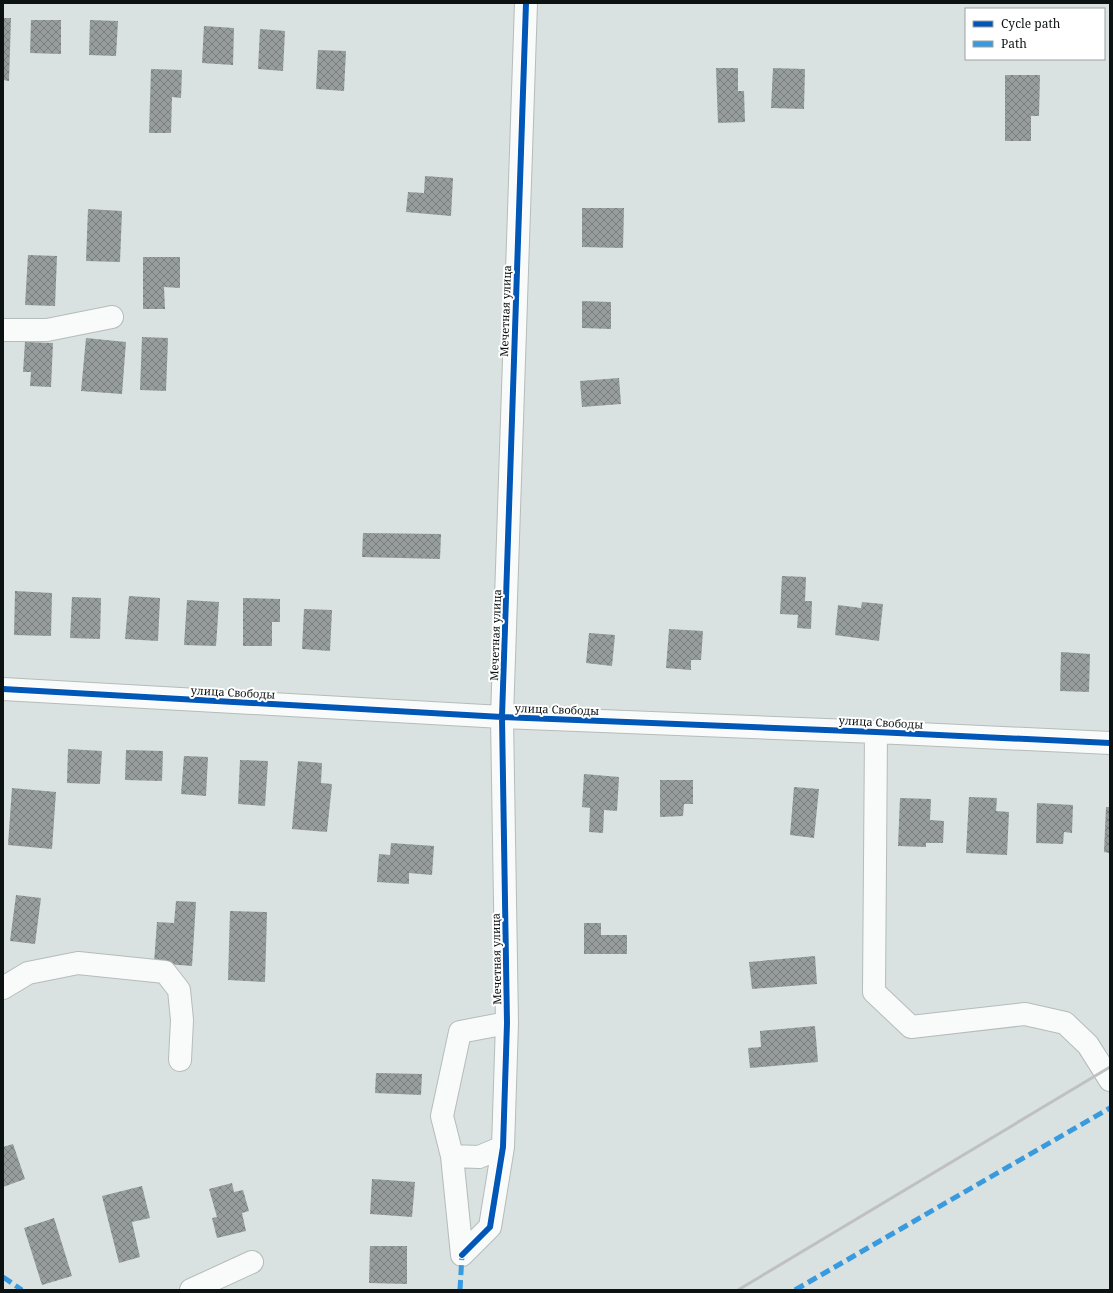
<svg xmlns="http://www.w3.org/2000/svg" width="1113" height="1293" font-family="'Noto Serif',serif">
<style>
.building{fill:url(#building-cross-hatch)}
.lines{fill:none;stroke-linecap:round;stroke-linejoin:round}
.minor-casing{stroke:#b5bcba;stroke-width:24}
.minor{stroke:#f9fbfa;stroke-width:22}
.rail{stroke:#bfc1c1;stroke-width:3}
.quiet{stroke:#3a9ade;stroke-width:5;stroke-dasharray:10 5;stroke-linecap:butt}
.cycleway-casing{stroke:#fff;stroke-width:8}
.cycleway{stroke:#0057b8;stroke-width:6}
.labels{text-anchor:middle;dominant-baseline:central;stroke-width:4;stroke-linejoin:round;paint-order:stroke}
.street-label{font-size:11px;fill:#0c1211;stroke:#fff}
</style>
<defs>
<pattern id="building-cross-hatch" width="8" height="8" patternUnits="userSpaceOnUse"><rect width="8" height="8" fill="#969d9c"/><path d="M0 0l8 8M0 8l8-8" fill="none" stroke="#797f7e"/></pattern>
</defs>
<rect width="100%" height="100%" fill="#d9e2e0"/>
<path class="building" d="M3 18H11L9 81 3 80Z
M31 20H61V54L30 53Z
M90 20 118 21 116 56 89 55Z
M204 26 234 28 233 65 202 63Z
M260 29 285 31 283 71 258 69Z
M318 50 346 51 344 91 316 89Z
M716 68H738V91H744L745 122 718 123Z
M773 68 805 69 804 109 771 108Z
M151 69 182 70 181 98 172 97 171 133H149Z
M1005 75H1040L1039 116H1031V141H1005Z
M425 176 453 178 451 216 406 212 408 192 424 193Z
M582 208H624L623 248 582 247Z
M88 209 122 211 120 262 86 261Z
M28 255 57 256 55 306 25 305Z
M143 257H180V288L164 287 165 309H143Z
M582 301 611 302V329L582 328Z
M142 337 168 338 166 391 140 390Z
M86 338 126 342 122 394 81 391Z
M25 342 53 343 51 387 30 386 31 372H23Z
M619 378 621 404 582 407 580 381Z
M363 533 441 534 440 559 362 557Z
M782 576 806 577 805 601H812L811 629 797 628 798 615 780 614Z
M15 591 52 593 51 636 14 635Z
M129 596 160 598 158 641 125 639Z
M72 597 101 598 100 639 70 638Z
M243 598 280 599V622H272V646H243Z
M187 600 219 602 216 646 184 645Z
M862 602 883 604 879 641 835 635 838 605 861 608Z
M304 609 332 610 330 651 302 649Z
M669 629 703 631 701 660H691V670L666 668Z
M589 633 615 635 612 666 586 663Z
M1061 652 1090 654 1089 692 1060 691Z
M68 749 102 751 100 784 67 783Z
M126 750 163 751 162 781 125 780Z
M184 756 208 757 206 796 181 794Z
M240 760 268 761 265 806 238 804Z
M298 761 322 763 321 783 332 784 327 832 292 829Z
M584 774 619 777 617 811 604 810 603 833 589 832 590 808 582 807Z
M660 780H693V804H684L683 816 660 817Z
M794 787 819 789 814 838 790 835Z
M12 788 56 792 52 849 8 845Z
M969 797 997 798 996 811 1009 812 1007 855 966 853Z
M900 798 931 799 930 820 944 821 943 843H926V847L898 846Z
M1037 803 1073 805 1072 833 1064 832 1063 844 1036 843Z
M1106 807H1110V853L1104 852Z
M391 843 434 846 432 875 409 873V884L377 882 379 854 390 855Z
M16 895 41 898 35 944 10 941Z
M176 901 196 902 192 966 154 963 157 922 174 923Z
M230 911 267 912 265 982 228 980Z
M584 923H601V935H627V954H584Z
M815 956 817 984 752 989 749 962Z
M815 1026 818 1062 750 1068 748 1048 761 1047 760 1031Z
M376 1073 422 1074 421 1095 375 1093Z
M13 1144 25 1179 3 1187V1147Z
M372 1179 415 1182 412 1217 370 1214Z
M232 1183 234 1192 243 1190 249 1211 242 1213 246 1231 217 1238 212 1218 217 1217 209 1189Z
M142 1186 150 1218 132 1222 140 1257 119 1263 102 1196Z
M54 1218 72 1276 42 1285 24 1228Z
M370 1246H407V1284L369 1283Z"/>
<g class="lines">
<defs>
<path id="minor" d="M3 330H47L112 317
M3 689 502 717 876 732 1110 743
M876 732 874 992 911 1027 1025 1014 1065 1023 1088 1045 1110 1080
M3 988 28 973 78 963 165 972 179 990 182 1020 180 1060
M452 1156 479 1157 503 1147
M462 1255 490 1227 503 1147 507 1023 502 717 526 3
M462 1255 452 1156 442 1116 460 1032 507 1023
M191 1290 252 1262"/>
</defs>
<use href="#minor" class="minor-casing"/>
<use href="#minor" class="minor"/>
<path class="rail" d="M738 1290 1110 1067"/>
<path class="quiet" d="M3 1277 22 1290
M460 1290 462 1255
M795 1290 1110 1108"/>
<defs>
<path id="cycleway" d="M3 689 502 717 876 732 1110 743
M462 1255 490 1227 503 1147 507 1023 502 717 526 3"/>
</defs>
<use href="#cycleway" class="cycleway-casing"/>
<use href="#cycleway" class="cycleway"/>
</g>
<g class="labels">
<g class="street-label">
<text transform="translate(505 311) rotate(-88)">Мечетная улица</text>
<text transform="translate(495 635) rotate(-88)">Мечетная улица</text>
<text transform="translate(233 692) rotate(3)">улица Свободы</text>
<text transform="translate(557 709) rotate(2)">улица Свободы</text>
<text transform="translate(881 722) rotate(3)">улица Свободы</text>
<text transform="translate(496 959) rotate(-91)">Мечетная улица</text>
</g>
</g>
<rect width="1113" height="1293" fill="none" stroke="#0c1211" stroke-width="8"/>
<rect x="965" y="8" width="140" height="52" fill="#ffffff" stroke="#9ea0a0"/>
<rect x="973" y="21" width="20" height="6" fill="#0057b8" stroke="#9ea0a0"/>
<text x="1001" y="28" font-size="12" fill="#0c1211">Cycle path</text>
<rect x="973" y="41" width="20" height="6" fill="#3a9ade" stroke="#9ea0a0"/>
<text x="1001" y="48" font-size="12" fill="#0c1211">Path</text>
</svg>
